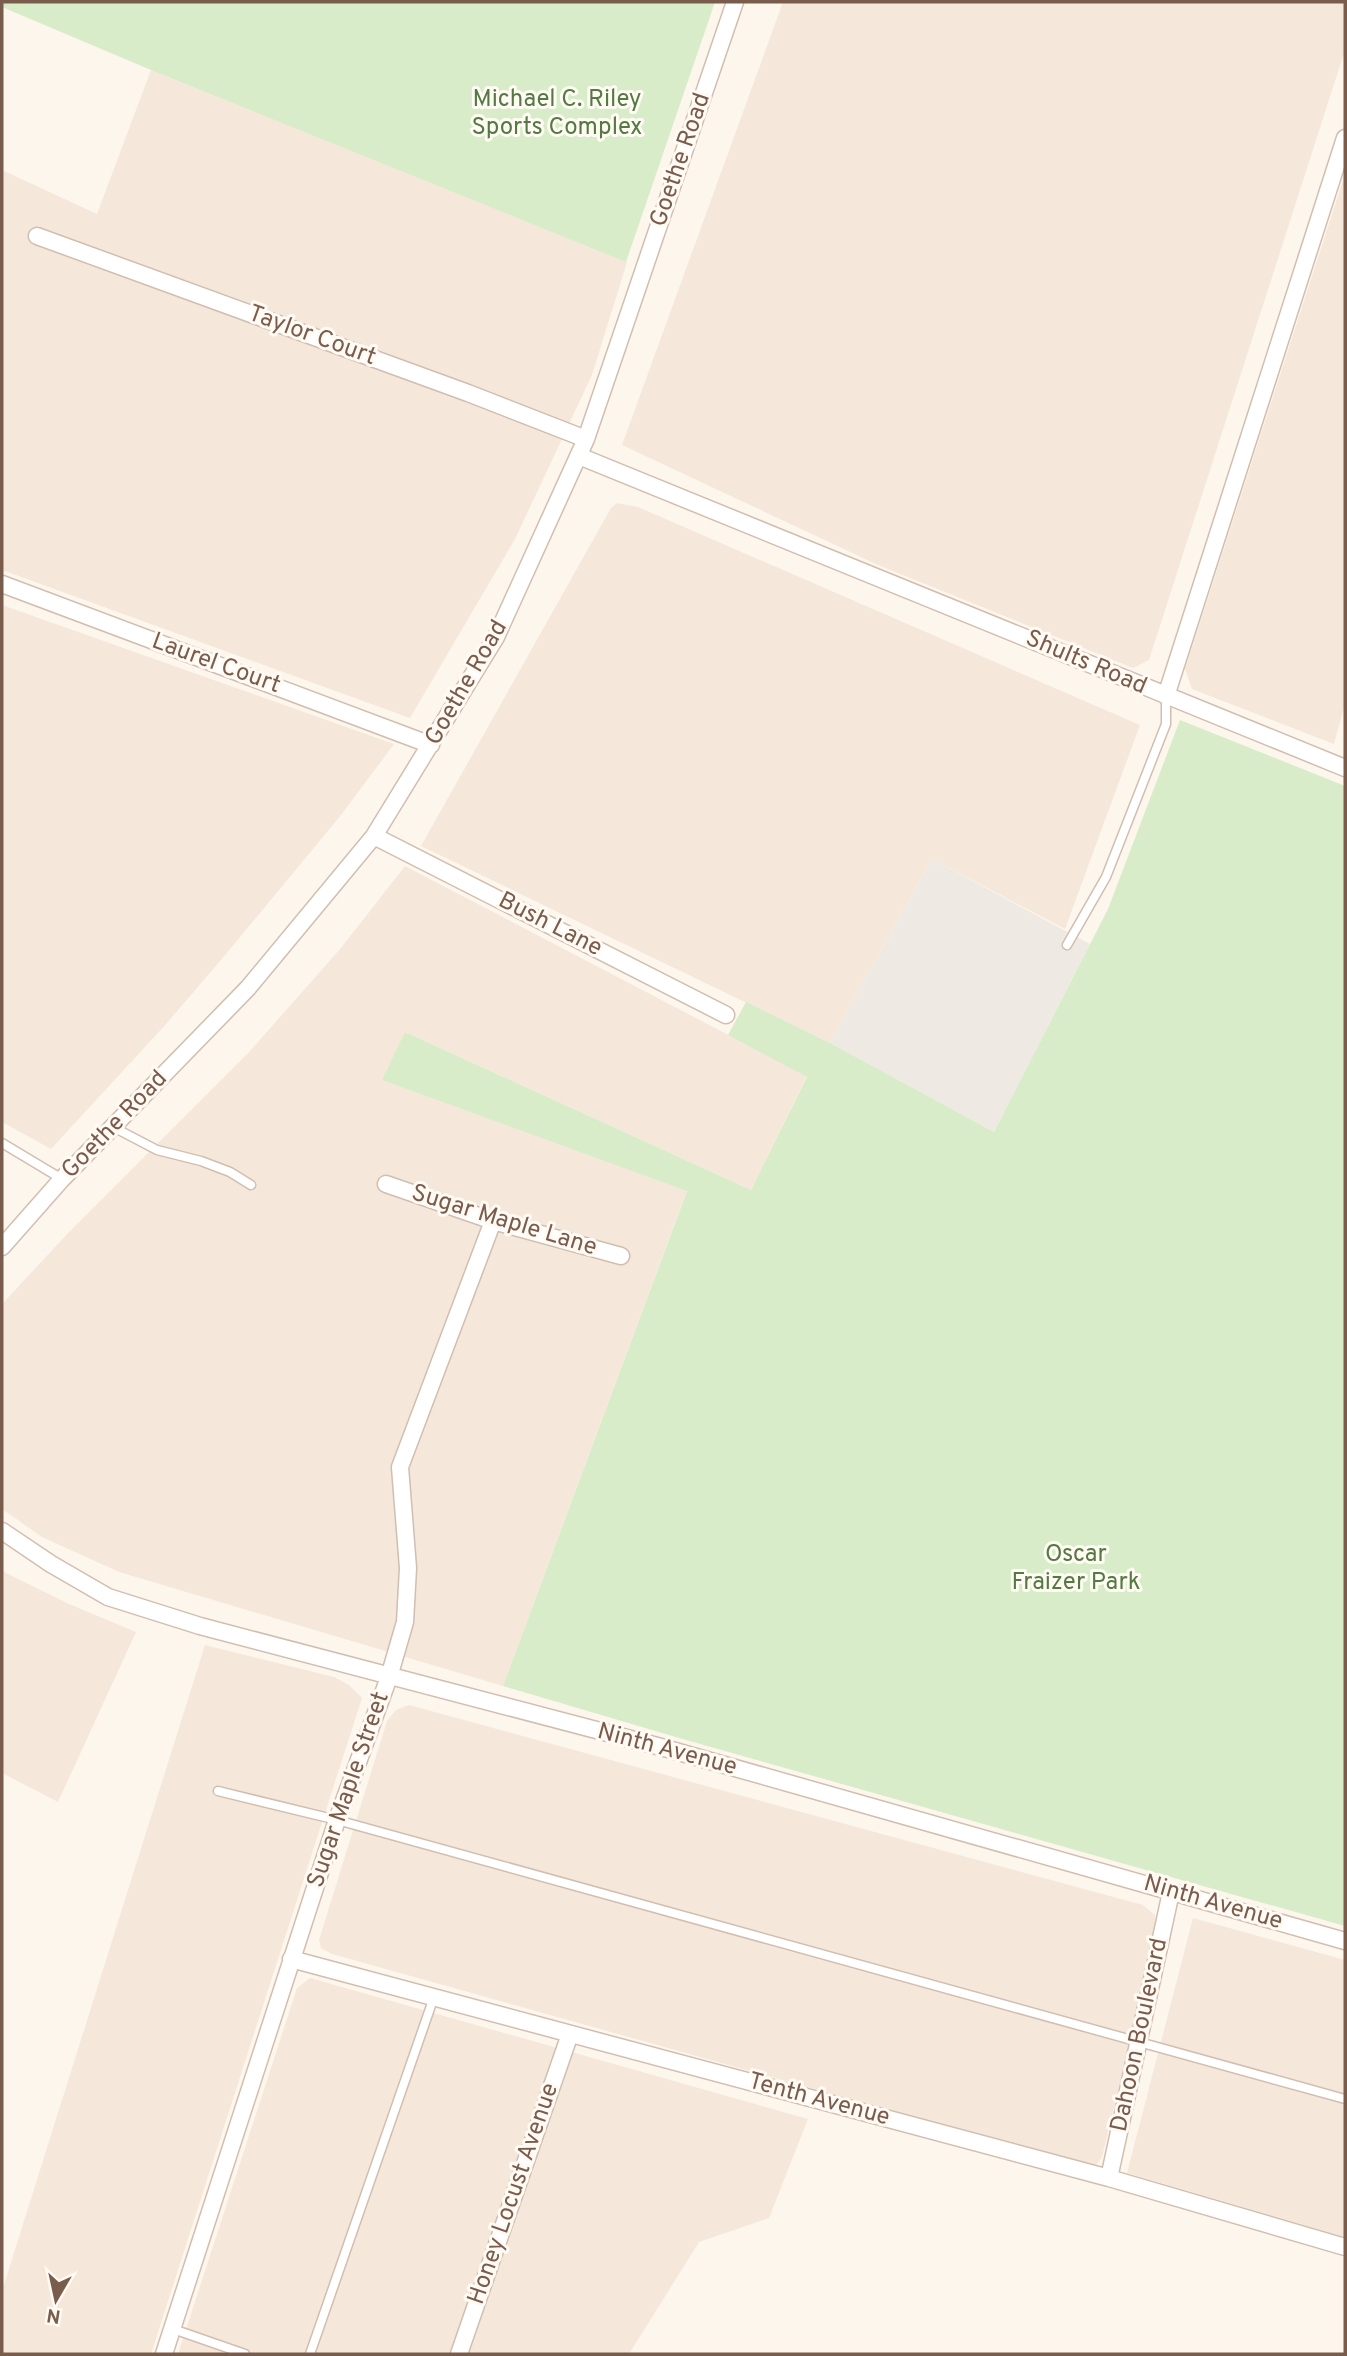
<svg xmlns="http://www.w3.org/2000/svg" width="1347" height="2356" font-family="Overpass,sans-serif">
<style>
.residential{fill:#f5e8da}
.industrial{fill:#efe9e4}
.green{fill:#d8ecc9}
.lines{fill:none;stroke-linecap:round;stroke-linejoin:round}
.service-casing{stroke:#d1beb0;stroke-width:11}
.minor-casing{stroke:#d1beb0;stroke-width:19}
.service{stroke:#fff;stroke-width:8}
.minor{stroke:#fff;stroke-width:16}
.labels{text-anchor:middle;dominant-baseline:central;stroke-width:6;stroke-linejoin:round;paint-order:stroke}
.park-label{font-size:24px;fill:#537a41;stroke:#fffaf3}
.street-label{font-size:24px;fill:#7a5c4d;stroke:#fffaf3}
</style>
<rect width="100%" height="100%" fill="#fdf6ec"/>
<path class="residential" d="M783 2H1345V50L1149 660 1133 668 878 565 622 445Z
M151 70 627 262 592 375 515 539 410 718 2 570V170L97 214Z
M1345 174V704L1334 744 1192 689 1185 669Z
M617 503 638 507 1140 725 1065 929 932 859 830 1043 421 846 611 508Z
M2 605 394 744 341 815 226 954 167 1023 51 1149 2 1122Z
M405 866 807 1076 751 1190 405 1032 383 1080 687 1190 503 1686 119 1572 42 1537 2 1509V1304L70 1231 250 1051 341 948Z
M2 1571 69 1604 136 1632 58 1802 2 1773Z
M205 1645 334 1677 349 1685 362 1698 151 2354H2V2291Z
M409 1705 1143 1905 1155 1915 1156 1933 1102 2157 1097 2164 1086 2165 332 1954 321 1948 319 1940 387 1721 396 1710Z
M1193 1918 1345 1960V2237L1127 2173Z
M310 1978 808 2119 769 2218 699 2242 629 2354H178L297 1988Z"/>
<path class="industrial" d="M932 859 1090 944 994 1132 830 1043Z"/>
<path class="green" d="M2 2H715L626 262 151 70 2 7Z
M1180 720 1345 786V1926L686 1740 503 1686 687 1191 382 1080 405 1032 751 1190 807 1077 728 1035 746 1002 830 1043 994 1132 1108 909Z"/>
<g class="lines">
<defs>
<path id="service" d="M1067 945 1106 877 1166 724V696
M113 1127 157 1150 201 1161 230 1172 251 1185
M2 1143 62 1179
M218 1791 337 1820 1345 2099
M173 2329 245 2354
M310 2354 434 1997"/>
<path id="minor" d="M37 236 468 393 586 439
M579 456 1345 768
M2 584 431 745
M1166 696 1345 138
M374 836 726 1015
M386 1184 493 1221 621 1256
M2 1247 62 1179 248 988 374 836 496 637 586 439 735 2
M2 1531 51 1564 108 1597 200 1626 661 1747 1345 1941
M291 1959 1109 2178 1345 2247
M1109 2178 1171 1892
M164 2354 337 1820 389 1677 405 1622 408 1568 400 1467 493 1221
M459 2354 570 2034"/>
</defs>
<use href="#service" class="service-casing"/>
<use href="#minor" class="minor-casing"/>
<use href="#service" class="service"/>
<use href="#minor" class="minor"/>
</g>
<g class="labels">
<g class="park-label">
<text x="557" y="100">Michael C. Riley<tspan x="557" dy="28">Sports Complex</tspan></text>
<text x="1076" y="1555">Oscar<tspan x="1076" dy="28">Fraizer Park</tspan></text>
</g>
<g class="street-label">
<text transform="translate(681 160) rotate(-71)">Goethe Road</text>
<text transform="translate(312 336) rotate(20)">Taylor Court</text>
<text transform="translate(1086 663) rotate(23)">Shults Road</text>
<text transform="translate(216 664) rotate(20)">Laurel Court</text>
<text transform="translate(467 683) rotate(-60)">Goethe Road</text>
<text transform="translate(550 925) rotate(27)">Bush Lane</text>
<text transform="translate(115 1125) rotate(-46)">Goethe Road</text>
<text transform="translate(504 1221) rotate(17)">Sugar Maple Lane</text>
<text transform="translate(667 1750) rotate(15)">Ninth Avenue</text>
<text transform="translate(349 1790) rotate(-71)">Sugar Maple Street</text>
<text transform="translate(1213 1903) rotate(16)">Ninth Avenue</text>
<text transform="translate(1140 2035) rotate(-78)">Dahoon Boulevard</text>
<text transform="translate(819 2100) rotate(15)">Tenth Avenue</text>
<text transform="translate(514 2194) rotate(-71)">Honey Locust Avenue</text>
</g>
</g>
<rect width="1347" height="2356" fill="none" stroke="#7a5c4d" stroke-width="7"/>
<g transform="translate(56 2300) rotate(189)" stroke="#fffaf3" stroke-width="5" paint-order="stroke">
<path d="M0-5L12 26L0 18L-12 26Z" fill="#7a5c4d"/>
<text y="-10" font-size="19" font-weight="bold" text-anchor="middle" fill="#7a5c4d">N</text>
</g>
</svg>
